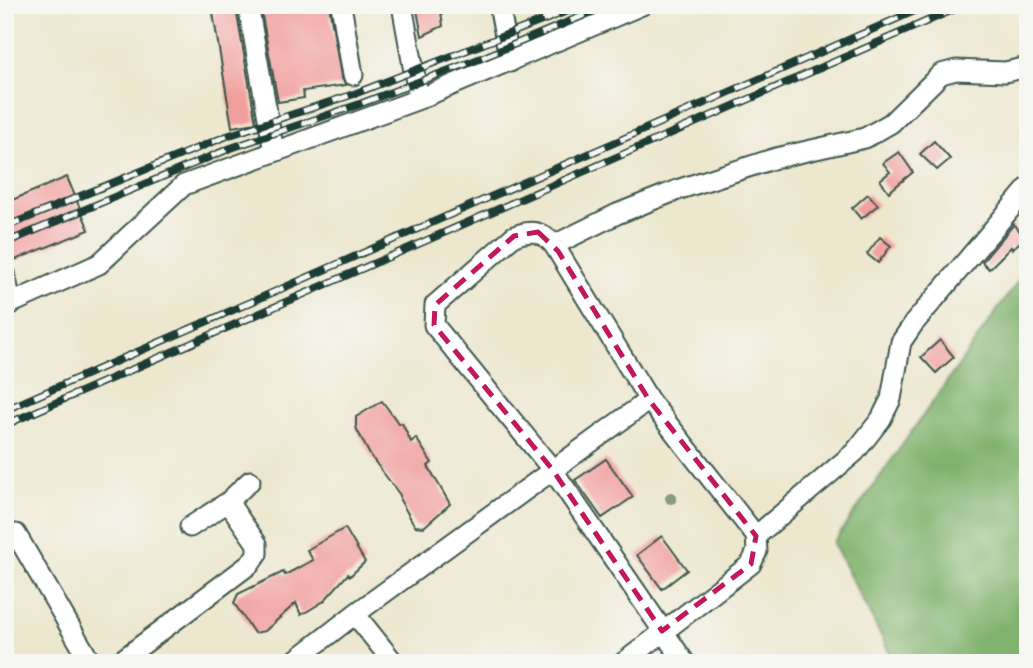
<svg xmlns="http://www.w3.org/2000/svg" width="1033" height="668" font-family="'IM FELL French Canon',serif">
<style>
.forest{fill:#80b26d;stroke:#507850;stroke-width:2}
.building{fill:#f19f9c}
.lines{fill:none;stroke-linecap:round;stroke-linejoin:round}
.minor-casing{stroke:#3e564b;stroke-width:23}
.minor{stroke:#fff;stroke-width:19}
.rail-casing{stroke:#1f3d34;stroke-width:8}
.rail{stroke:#f6f6f2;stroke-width:5;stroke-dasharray:16;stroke-linecap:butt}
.tree{fill:#8a9982}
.marked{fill:none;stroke:#c2185b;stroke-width:5;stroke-dasharray:14 9;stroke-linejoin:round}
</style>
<rect width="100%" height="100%" fill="#f6f6f2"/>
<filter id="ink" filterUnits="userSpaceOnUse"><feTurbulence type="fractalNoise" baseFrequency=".0143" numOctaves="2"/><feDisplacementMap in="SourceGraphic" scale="14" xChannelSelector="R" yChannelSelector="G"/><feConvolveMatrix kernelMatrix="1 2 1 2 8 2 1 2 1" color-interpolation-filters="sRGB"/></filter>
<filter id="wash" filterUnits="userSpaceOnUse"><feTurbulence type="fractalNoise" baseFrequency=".00686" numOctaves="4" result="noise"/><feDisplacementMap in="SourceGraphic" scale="28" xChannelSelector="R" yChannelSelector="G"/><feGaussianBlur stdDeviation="1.57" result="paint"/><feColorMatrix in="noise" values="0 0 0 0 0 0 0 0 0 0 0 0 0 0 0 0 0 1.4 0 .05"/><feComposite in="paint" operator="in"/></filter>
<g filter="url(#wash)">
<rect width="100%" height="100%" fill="#ede7ce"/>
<path class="forest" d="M1028 267V663H895L833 543Z"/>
<g id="blocks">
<path class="building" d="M260 5H329L341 77 346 85 303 91 304 98 278 102Z
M416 5H440L443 26 422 36Z
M236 9 256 123 232 127 213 13Z
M934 141 950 159 937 170 920 154Z
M899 152 913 172 889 192 880 180 890 172 883 163Z
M67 177 89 230 10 262 5 261V203Z
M868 194 878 205 861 219 852 208Z
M1014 224 1025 238 1012 249 1011 247 989 269 982 262Z
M880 237 891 246 878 263 867 254Z
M940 340 954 357 936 373 921 357Z
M382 401 399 424 402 423 411 442 416 438 432 463 428 466 450 504 424 527 415 526 400 500V495L370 455 356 428V417Z
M606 459 633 497 602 518 575 480Z
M345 528 365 562 350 576 348 574 324 601 301 615 296 603 265 631 254 633 234 603 238 594 283 572 285 575 313 560 307 550Z
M662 536 687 570 662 589 637 555Z"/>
</g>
</g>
<g filter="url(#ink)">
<use href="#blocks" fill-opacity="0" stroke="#3e564b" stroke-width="2"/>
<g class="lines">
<defs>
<path id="minor" d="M248 5 274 152
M341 5 353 75
M402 5 419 99
M499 5 510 62
M554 245 649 400 756 536
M5 273 11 304
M5 306 99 264 184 185 419 99 642 5
M190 527 228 502 250 481
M16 534 91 663
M355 614 394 663
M118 663 250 564 257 554V544L228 502
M292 663 355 614 649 400
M623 663 751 564 757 551 756 536 855 452 881 419 891 399 901 342 914 323 1028 188
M685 663 552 469 434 325 435 305 514 236C531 230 541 230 554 245L617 214 680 189 776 158 865 138 891 123 941 74 956 70 1005 72 1028 67"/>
</defs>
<use href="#minor" class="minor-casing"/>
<use href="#minor" class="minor"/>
<defs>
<path id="rail" d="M5 227 227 136 354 94 570 10
M5 243 231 148 357 105 484 57 609 5
M5 410 928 5
M5 425 964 5"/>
</defs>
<use href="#rail" class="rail-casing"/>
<use href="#rail" class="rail"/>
</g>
<circle class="tree" cx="671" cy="498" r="6"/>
</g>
<path class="marked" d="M538 232 558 251 649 400 756 536 751 564 662 631 552 469 434 325 435 305 514 236Z"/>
<rect width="1033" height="668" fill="none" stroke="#f6f6f2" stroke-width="28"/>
</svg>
